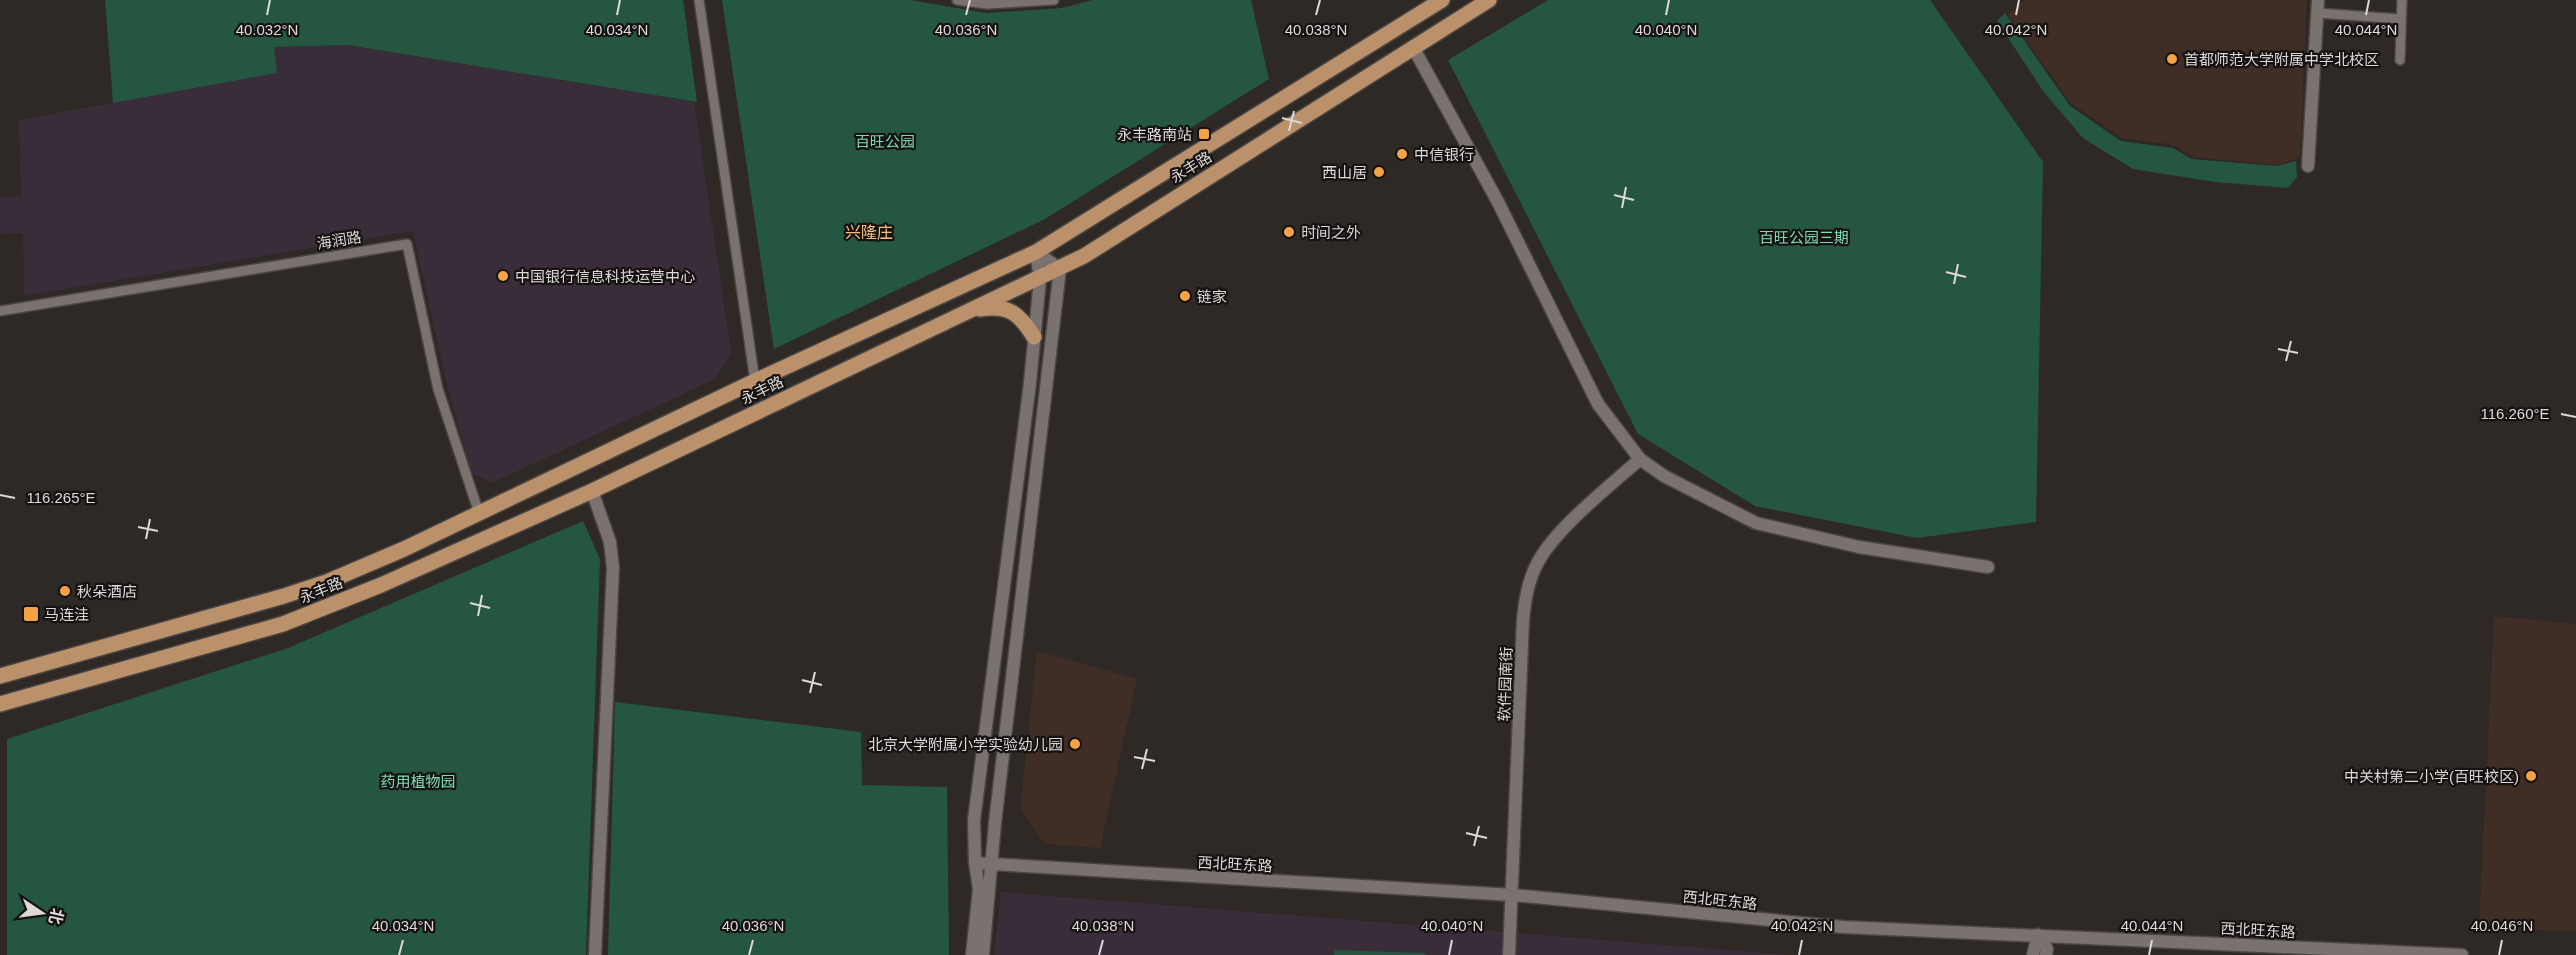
<svg xmlns="http://www.w3.org/2000/svg" width="2576" height="955" font-family="Arial,'Noto Sans SC',sans-serif">
<style>
.commercial{fill:#3a2d3a}
.education{fill:#3f2d26}
.green{fill:#245642}
.lines{fill:none;stroke-linecap:round;stroke-linejoin:round}
.minor-casing{stroke:#4a4643;stroke-width:12}
.tertiary-casing{stroke:#4a4643;stroke-width:15}
.primary-casing{stroke:#4a4643;stroke-width:18}
.minor{stroke:#79726e;stroke-width:9}
.tertiary{stroke:#79726e;stroke-width:12}
.primary{stroke:#bb916b;stroke-width:15}
.ticks{fill:none;stroke:#ddd9d6;stroke-width:2}
.poi-dot{fill:#f4a344;stroke:#151211;stroke-width:2}
.labels{text-anchor:middle;dominant-baseline:central;stroke-width:4.5;stroke-linejoin:round;paint-order:stroke}
.poi-label{font-size:15px;fill:#ddd9d6;stroke:#151211;text-anchor:start}
.park-label{font-size:15px;fill:#7cddb4;stroke:#151211}
.street-label{font-size:15px;fill:#ddd9d6;stroke:#151211}
.neighbourhood-label{font-size:16px;fill:#f7be83;stroke:#151211}
.ticks-label{font-size:15px;text-anchor:middle;fill:#ddd9d6;stroke:#151211;stroke-width:4.5;stroke-linejoin:round;paint-order:stroke}
</style>
<rect width="100%" height="100%" fill="#2f2925"/>
<path class="commercial" d="M347 45 694 102 731 353 715 379 492 483 471 473 444 372 413 231 24 296 23 233 0 234V197H21L19 120 277 73 273 47Z
M1001 892 1789 955H994Z"/>
<path class="education" d="M2025 0H2307L2300 157 2278 165 2193 157 2174 145 2122 138 2071 103 2007 14Z
M2494 616 2576 624V931L2479 928Z
M1037 651 1137 679 1100 848 1045 844 1020 809Z"/>
<path class="green" d="M105 0H683L697 102 348 45 274 47 277 73 113 103Z
M722 0H910L986 13 1062 8 1093 0H1251L1269 79 1045 219 774 349Z
M1548 0H1930L2043 162 2036 522 1917 538 1755 506 1638 434 1448 60Z
M2005 13 2070 106 2121 141 2173 148 2191 159 2277 166 2296 161 2297 177 2288 188 2215 182 2133 169 2083 138 2043 91 1997 21Z
M583 521 600 559 586 955H7V739L288 648Z
M615 702 861 732 862 785 947 787 949 955H608Z
M1335 950 1423 953 1428 955H1334Z"/>
<g class="lines">
<defs>
<path id="minor" d="M699 0 755 381
M957 0 987 4 1054 0
M2317 13 2401 19
M2400 60 2402 0
M0 311 407 244 438 389 479 513"/>
<path id="tertiary" d="M1413 47 1498 202 1598 404 1640 459 1664 476 1756 523 1859 547 1988 567
M2308 166 2318 0
M592 491 610 542 613 568 595 955
M975 863 1513 895 1843 927 2462 955
M2038 935 2047 949 2046 955
M972 955 979 889 975 863 974 820 1030 383 1040 279 1036 252
M983 955 995 823 1060 269 1036 252
M1509 955 1523 620C1525 600 1528 580 1538 562 1557 527 1610 486 1640 459
M2033 955 2038 935"/>
<path id="primary" d="M980 309C1009 305 1019 313 1034 337
M0 676 284 596 329 581 404 549 755 381 1036 252 1442 0
M0 704 283 624 381 585 592 491 1084 256 1489 0"/>
</defs>
<use href="#minor" class="minor-casing"/>
<use href="#tertiary" class="tertiary-casing"/>
<use href="#primary" class="primary-casing"/>
<use href="#minor" class="minor"/>
<use href="#tertiary" class="tertiary"/>
<use href="#primary" class="primary"/>
</g>
<path class="ticks" d="M267 15 270 0M617 15 620 0M966 15 970 0M1316 15 1320 0M1666 15 1669 0M2016 15 2019 0M2366 15 2369 0M1282 118 1302 123M1289 131 1294 111M1614 195 1634 200M1622 208 1626 187M1946 272 1966 277M1954 284 1958 264M2278 349 2298 353M2286 361 2291 341M2561 414 2576 417M0 495 15 498M138 527 158 531M146 539 150 519M470 603 490 608M478 616 482 595M802 680 822 685M810 693 815 672M1134 757 1155 761M1142 769 1147 749M1466 833 1487 838M1474 846 1479 826M399 955 403 940M749 955 753 940M1099 955 1103 940M1449 955 1452 940M1799 955 1802 940M2149 955 2152 940M2499 955 2502 940"/>
<g class="poi-dot">
<circle cx="2172" cy="59" r="6"/>
<rect x="1198" y="128" width="12" height="12" rx="3"/>
<circle cx="1402" cy="154" r="6"/>
<circle cx="1379" cy="172" r="6"/>
<circle cx="1289" cy="232" r="6"/>
<circle cx="503" cy="276" r="6"/>
<circle cx="1185" cy="296" r="6"/>
<circle cx="65" cy="591" r="6"/>
<rect x="23" y="606" width="16" height="16" rx="3"/>
<circle cx="1075" cy="744" r="6"/>
<circle cx="2531" cy="776" r="6"/>
</g>
<g class="labels">
<g class="poi-label">
<text x="2184" y="59">首都师范大学附属中学北校区</text>
<text x="1192" y="134" text-anchor="end">永丰路南站</text>
<text x="1414" y="154">中信银行</text>
<text x="1367" y="172" text-anchor="end">西山居</text>
<text x="1301" y="232">时间之外</text>
<text x="515" y="276">中国银行信息科技运营中心</text>
<text x="1197" y="296">链家</text>
<text x="77" y="591">秋朵酒店</text>
<text x="44" y="614">马连洼</text>
<text x="1063" y="744" text-anchor="end">北京大学附属小学实验幼儿园</text>
<text x="2519" y="776" text-anchor="end">中关村第二小学(百旺校区)</text>
</g>
<g class="park-label">
<text x="885" y="141">百旺公园</text>
<text x="1804" y="237">百旺公园三期</text>
<text x="418" y="781">药用植物园</text>
</g>
<g class="street-label">
<text transform="translate(1191 167) rotate(-32)">永丰路</text>
<text transform="translate(339 240) rotate(-9)">海润路</text>
<text transform="translate(762 390) rotate(-26)">永丰路</text>
<text transform="translate(321 590) rotate(-22)">永丰路</text>
<text transform="translate(1505 684) rotate(-88)">软件园南街</text>
<text transform="translate(1235 864) rotate(3)">西北旺东路</text>
<text transform="translate(1720 900) rotate(6)">西北旺东路</text>
<text transform="translate(2258 930) rotate(3)">西北旺东路</text>
</g>
<g class="neighbourhood-label">
<text x="869" y="232">兴隆庄</text>
</g>
</g>
<g class="ticks-label">
<text x="267" y="35">40.032°N</text>
<text x="617" y="35">40.034°N</text>
<text x="966" y="35">40.036°N</text>
<text x="1316" y="35">40.038°N</text>
<text x="2016" y="35">40.042°N</text>
<text x="2366" y="35">40.044°N</text>
<text x="1666" y="35">40.040°N</text>
<text x="2515" y="419">116.260°E</text>
<text x="61" y="503">116.265°E</text>
<text x="403" y="931">40.034°N</text>
<text x="753" y="931">40.036°N</text>
<text x="1103" y="931">40.038°N</text>
<text x="1452" y="931">40.040°N</text>
<text x="1802" y="931">40.042°N</text>
<text x="2152" y="931">40.044°N</text>
<text x="2502" y="931">40.046°N</text>
</g>
<g transform="translate(42 913) rotate(103)" stroke="#151211" stroke-width="4.5" paint-order="stroke">
<path d="M0-4.5L10 22L0 15L-10 22Z" fill="#ddd9d6"/>
<text y="-9" font-size="16" font-weight="bold" text-anchor="middle" fill="#ddd9d6">北</text>
</g>
</svg>
